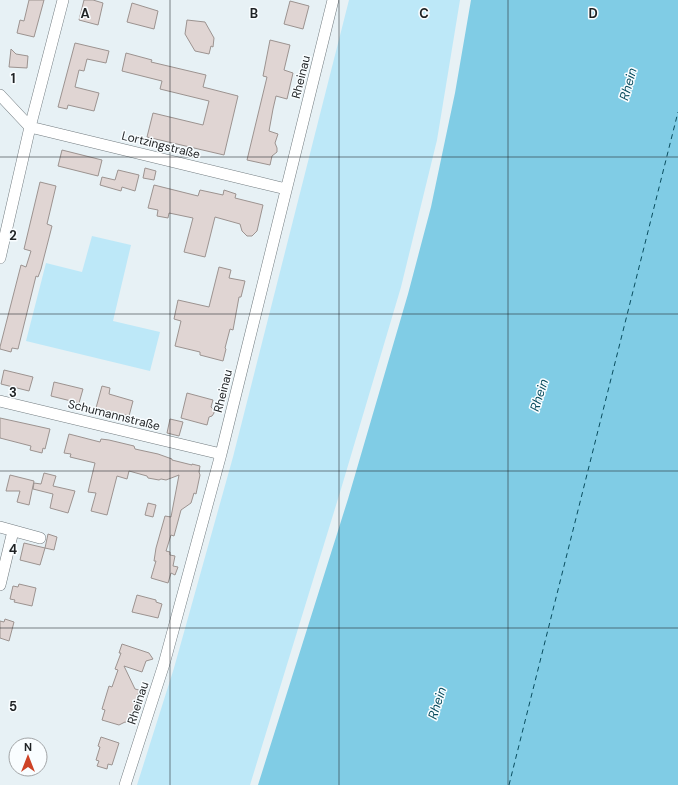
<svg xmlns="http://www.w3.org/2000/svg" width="678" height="785" font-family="'DM Sans',sans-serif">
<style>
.green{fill:#bde8f8}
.water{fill:#80cce5}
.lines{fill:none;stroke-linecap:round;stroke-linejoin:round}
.ferry{stroke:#094d5f;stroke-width:1;stroke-dasharray:5 4;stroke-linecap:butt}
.building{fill:#e0d5d3;stroke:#9c9390}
.minor-casing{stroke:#737c80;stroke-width:12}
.minor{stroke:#fff;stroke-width:11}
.grid{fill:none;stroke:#1f2224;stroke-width:1;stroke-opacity:0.55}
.labels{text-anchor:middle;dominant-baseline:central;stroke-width:3;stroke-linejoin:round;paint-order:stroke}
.street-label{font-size:12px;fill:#1f2224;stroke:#f9fdff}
.water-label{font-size:13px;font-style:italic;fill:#094d5f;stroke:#f9fdff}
.grid-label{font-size:13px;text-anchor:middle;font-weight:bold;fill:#1f2224;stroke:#f9fdff;stroke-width:3;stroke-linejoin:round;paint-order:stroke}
</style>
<rect width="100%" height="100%" fill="#e7f1f5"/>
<path class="green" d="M349 0H460L437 140 401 287 341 489 250 785H137L174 668 233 457Z
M92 236 131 245 113 321 160 332 150 371 26 341 46 263 82 272Z"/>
<path class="water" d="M471 0H678V785H258L348 499 408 294 431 207 455 93Z"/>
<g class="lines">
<path class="ferry" d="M509 785 678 112"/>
</g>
<path class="building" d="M29 0H44L34 37 17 33 20 20 24 21Z
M84 0H93L103 3 98 25 79 20Z
M290 1 309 6 303 29 284 24Z
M132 3 158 11 154 29 127 22Z
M187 20 205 22 214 38 213 47 211 46 209 54 195 51 185 34Z
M270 40 290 45 284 70 293 73 287 99 276 96 273 109 269 131 278 134 275 143 277 148V152L272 156 270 165 247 160 267 77 263 76Z
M75 43 109 51 106 63 87 59 84 71 79 70 75 87 99 93 94 111 68 105 67 109 58 107Z
M11 49 16 54 28 56 27 68 9 67Z
M126 53 152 60 151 62 206 75 203 87 238 96 224 155 147 137 153 113 203 125 209 101 160 89 162 81 122 71Z
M62 150 102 160 98 176 58 166Z
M145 168 156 171 154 180 143 178Z
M118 170 139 175 135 191 122 187 121 191 100 185 102 177 115 180Z
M40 182 56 186 47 224 52 226 41 269 38 277 36 276 18 349 12 348 11 352 0 349V347L21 265 26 267 31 251 24 249Z
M154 185 198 196 200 190 223 195 224 190 236 194 235 198 263 205 257 231 252 236H247L242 231 240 224 215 217 205 257 184 252 193 218 169 213 168 218 157 216 158 210 148 208Z
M219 267 231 270 229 278 245 281 241 297H239L233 330 230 329 225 348 226 349 223 361 200 355V352L175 346 181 321 174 319 178 300 209 307Z
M4 370 33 377 29 391 1 384Z
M54 382 83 389 79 403 51 396Z
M102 386 110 388 109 394 133 401 129 416 96 408Z
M187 393 213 400 211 407 214 410V413L212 416 209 417 207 425 181 418Z
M0 418 50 429 45 449 43 448 42 453 30 450 31 446 0 438Z
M170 419 183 422 179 436 167 433Z
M69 434 100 442 101 439 109 440 134 446 135 449 158 454 172 459V460L192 465V464L200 466 199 472 200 475 196 494 194 493 191 503 181 510 174 536 171 535 166 551 170 552V555L175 556 173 566 178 567 175 575 171 573 168 583 151 578 156 561H154L156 548 165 516 171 517 179 475 166 480 161 479 159 480 148 478 147 476 129 471 127 479 117 476 107 515 91 511 96 493 88 492 95 463 70 457 71 454 64 453Z
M44 473 56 476 53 486 75 491 68 513 50 508 53 494 33 489 34 483 41 484Z
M10 475 34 481 29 505 17 502 20 491H6Z
M148 503 156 505 153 517 145 515Z
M48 534 57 537 54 550 45 548Z
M24 543 45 548 40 565 20 560Z
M19 584 36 588 32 606 14 602 15 600 10 599 13 586 18 587Z
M137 595 156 600V602L162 604 158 618 132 612Z
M5 619 14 622 9 641 0 638V621L4 622Z
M122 644 149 653 153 659 146 661 142 672 124 666 135 689 139 690 137 700 140 701 135 715 133 714 129 723 125 722 119 725 102 720 105 710 102 709 109 686 112 687 118 670 115 669 121 653H119Z
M101 737 119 743 112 765 108 764 107 769 97 766 99 761 96 760 100 747 98 746Z"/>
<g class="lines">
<defs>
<path id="minor" d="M0 95 30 127 286 189
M0 258 30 127 63 0
M0 401 221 454
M0 527 40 538
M0 585 13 531
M125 785 164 664 221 454 333 0"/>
</defs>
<use href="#minor" class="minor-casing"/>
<use href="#minor" class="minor"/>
</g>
<path class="grid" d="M170 0V785M339 0V785M508 0V785M0 157H678M0 314H678M0 471H678M0 628H678"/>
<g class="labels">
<g class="street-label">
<text transform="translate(301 77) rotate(-76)">Rheinau</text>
<text transform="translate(161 145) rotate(14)">Lortzingstraße</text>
<text transform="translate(223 391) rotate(-76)">Rheinau</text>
<text transform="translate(114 415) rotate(14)">Schumannstraße</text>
<text transform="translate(138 703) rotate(-72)">Rheinau</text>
</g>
<g class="water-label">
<text transform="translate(628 84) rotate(-74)">Rhein</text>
<text transform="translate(539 395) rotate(-72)">Rhein</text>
<text transform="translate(437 703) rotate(-72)">Rhein</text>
</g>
</g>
<g class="grid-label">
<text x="85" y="18">A</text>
<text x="254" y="18">B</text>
<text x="424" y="18">C</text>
<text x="593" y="18">D</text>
<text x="13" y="83">1</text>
<text x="13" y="240">2</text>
<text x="13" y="397">3</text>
<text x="13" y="554">4</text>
<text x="13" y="711">5</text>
</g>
<g transform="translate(28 757)"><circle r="19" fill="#f9fdff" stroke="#a2a5a7"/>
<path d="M0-3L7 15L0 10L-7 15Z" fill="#cd4226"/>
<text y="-6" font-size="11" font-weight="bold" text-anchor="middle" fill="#1f2224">N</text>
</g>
</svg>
